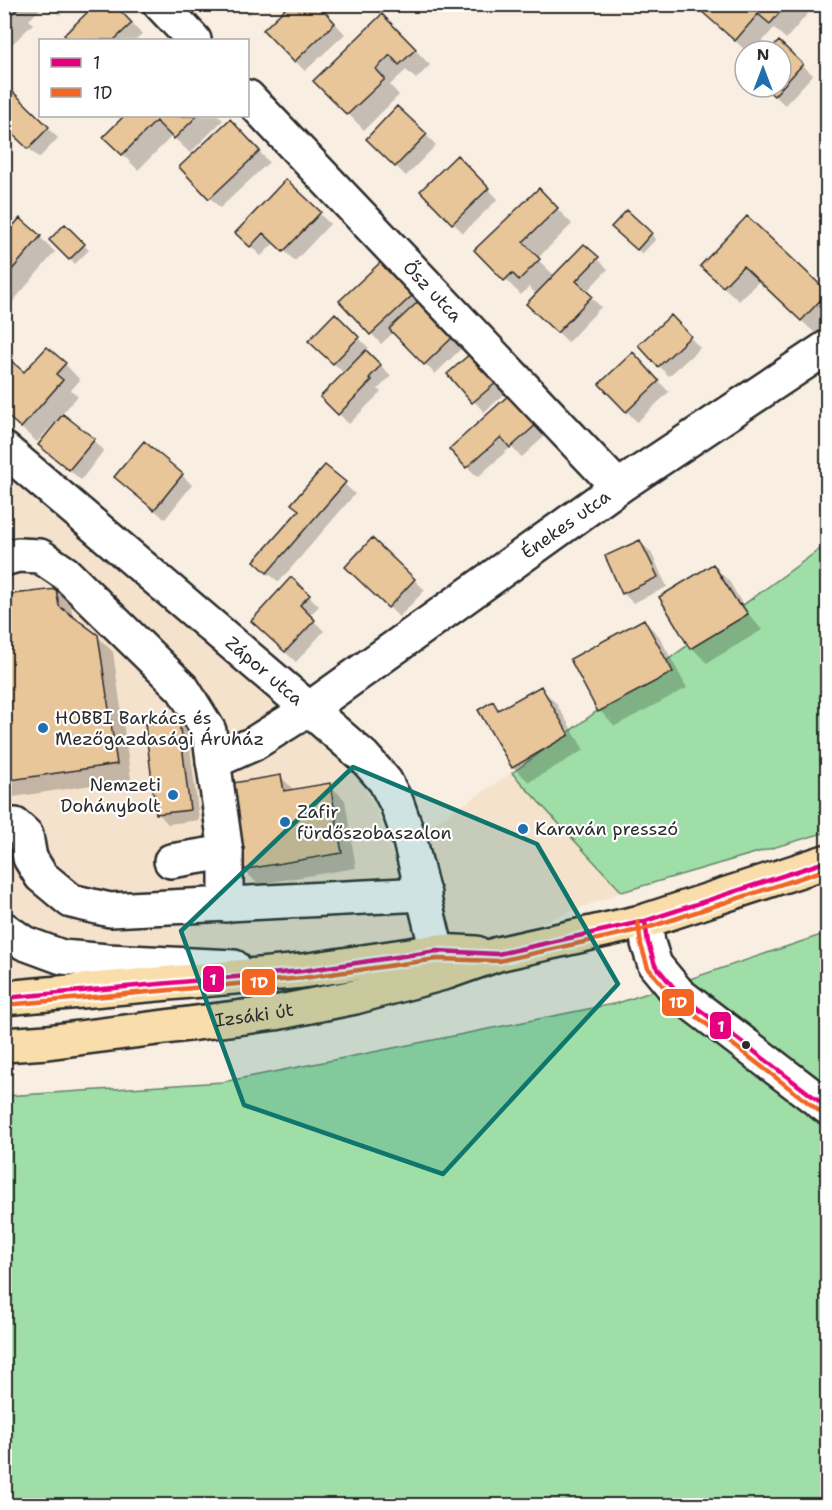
<svg xmlns="http://www.w3.org/2000/svg" width="832" height="1510" font-family="'Shantell Sans',sans-serif">
<style>
.built{fill:#f4e2cc}
.green{fill:#9fdea7;stroke:#658469;stroke-width:1.5}
.shadow{fill:#0003}
.building{fill:#e9c59a;stroke:#2b2b2b;stroke-width:1.5}
.lines{fill:none;stroke-linecap:round;stroke-linejoin:round}
.minor-casing{stroke:#2b2b2b;stroke-width:38}
.major-casing{stroke:#2b2b2b;stroke-width:38}
.minor{stroke:#fff;stroke-width:33}
.major{stroke:#f9deab;stroke-width:33}
.bus-1-casing{stroke:#fff;stroke-width:9}
.bus-2-casing{stroke:#fff;stroke-width:9}
.bus-1{stroke:#e5007d;stroke-width:4.5}
.bus-2{stroke:#f26522;stroke-width:4.5}
.marked{fill:#0f766e;fill-opacity:0.2;stroke:#0f766e;stroke-width:4.5;stroke-linejoin:round}
.poi-dot{fill:#1f6fb2;stroke:#fff;stroke-width:2}
.bus-dot{fill:#2b2b2b;stroke:#fff;stroke-width:2}
.labels{text-anchor:middle;dominant-baseline:central;stroke-width:4.5;stroke-linejoin:round;paint-order:stroke}
.street-label{font-size:18px;fill:#2b2b2b;stroke:#fff}
.poi-label{font-size:18px;fill:#2b2b2b;stroke:#fff;text-anchor:start}
.line-badge{stroke:#fff;stroke-width:2}
.badge-label{font-size:16px;text-anchor:middle;font-weight:bold;fill:#fff}
</style>
<rect width="100%" height="100%" fill="#f8eee1"/>
<filter id="ink" filterUnits="userSpaceOnUse"><feTurbulence type="fractalNoise" baseFrequency=".0167" numOctaves="2"/><feDisplacementMap in="SourceGraphic" scale="12" xChannelSelector="R" yChannelSelector="G"/><feConvolveMatrix kernelMatrix="1 2 1 2 8 2 1 2 1" color-interpolation-filters="sRGB"/></filter>
<g filter="url(#ink)">
<path class="built" d="M4 473 352 768 376 809 390 852 512 773 622 892 502 938 5 986Z"/>
<path class="green" d="M827 544V832L622 892 512 773Z
M827 933V1505L5 1506V1096L223 1082 618 1003Z"/>
<path class="shadow" d="M4 4H45L29 20 33 24 4 52Z
M48 4H71L60 15Z
M112 4 142 34 135 40H71L66 35Z
M238 4H258L248 15Z
M317 4 345 34 305 71 295 61Z
M708 4H814L815 5 786 39 774 28 754 51H746L703 11Z
M382 16 430 65 416 79 406 70 390 85 399 95 364 130 316 81Z
M779 43 813 75 785 105 765 87H781V51H771Z
M11 93 58 138 39 158 4 125Z
M126 116H218L223 120 190 153 172 136 138 170 105 137Z
M230 121 269 162 220 208 181 167Z
M426 135 436 145 406 176 378 149Z
M457 157 498 199 463 233 422 191Z
M286 181 330 224 295 261 275 242 261 256 237 233Z
M539 190 572 224 537 259 555 276 584 246 608 269 586 292 601 307 568 342 529 304 537 295 529 287 521 295 476 250Z
M627 212 656 239 642 254 614 227Z
M747 218 828 294V324L817 335 759 281 739 301 717 281Z
M65 227 89 250 75 264 51 240Z
M40 237 55 252 4 312V238Z
M384 262 465 345 435 374 394 332 381 344 371 333Z
M335 315 369 348 366 351 391 376 378 389 381 392 349 424 322 397 345 374 321 351Z
M681 327 700 348 669 376 659 366Z
M472 354 506 393 484 412 449 374Z
M65 364 80 380 71 390 78 396 62 414 104 450 81 480 40 445 58 423 56 421 37 442 4 413 24 374Z
M643 365 669 392 637 422 601 384Z
M511 395 547 434 522 457 511 447 478 477 467 467Z
M326 467 355 494 279 582 266 572Z
M182 475 192 485 165 519 126 487Z
M372 540 425 590 399 617 347 567Z
M640 542 651 552 667 587 633 603 623 593Z
M713 566 729 581 747 612 762 630 707 663 692 648Z
M56 591 71 606 73 618 97 636 113 652 131 779 7 798 4 795V597Z
M309 596 319 606 309 616 324 631 296 662 263 632Z
M644 621 659 636 687 688 615 726 600 711Z
M540 687 556 703 584 750 529 782 513 767 493 703 501 711Z
M178 722 188 732 199 820 168 824 158 813Z
M281 777 295 791 330 785 345 800 356 868 258 884 243 869Z"/>
<path class="building" d="M4 4H15L18 8 4 22Z
M96 4H114L132 23 114 40H69L64 35Z
M290 4H318L335 23 294 62 263 30Z
M706 4H787L770 24 758 14 735 41 701 11Z
M382 14 416 49 399 65 390 55 376 69 385 79 347 115 313 81Z
M779 41 803 64 774 96 764 87H781V51H769Z
M11 90 49 127 28 149 4 126V97Z
M397 106 427 134 395 167 366 139Z
M124 116H197L174 139 156 121 122 155 103 137Z
M230 119 260 151 209 199 179 167Z
M457 155 489 188 452 224 420 191Z
M286 179 321 212 283 252 263 233 250 247 235 233Z
M539 188 558 208 523 242 540 259 519 280 512 273 504 281 474 250Z
M627 210 652 233 637 250 611 227Z
M747 216 828 292 801 321 743 266 723 287 700 266Z
M20 218 41 236 4 279V236Z
M65 224 85 244 69 260 49 240Z
M584 244 599 257 576 281 592 296 557 333 526 304Z
M384 259 415 293 370 335 339 301Z
M422 298 456 334 424 365 389 329Z
M335 313 359 337 333 364 308 341Z
M671 315 691 336 658 367 638 345Z
M47 347 66 363 56 374 63 380 21 428 4 413V364L9 359 24 372Z
M366 350 381 365 369 378 372 380 338 415 320 397Z
M472 352 497 382 472 403 447 374Z
M633 352 659 381 626 412 599 384Z
M511 393 538 423 510 448 501 437 466 468 449 449Z
M63 414 95 439 69 470 38 445Z
M144 441 183 474 154 510 114 477Z
M325 465 346 482 267 573 254 561 299 510 291 504Z
M372 538 415 579 388 608 345 567Z
M640 540 658 577 622 594 605 556Z
M713 564 739 605 741 604 748 614 690 649 659 597Z
M291 577 310 595 300 605 315 620 285 652 251 621Z
M56 589 59 606 98 635 117 764 4 781V595Z
M644 619 673 672 598 712 570 659Z
M541 686 569 735 512 768 478 710 493 701 498 710Z
M179 720 190 810 156 814 145 724Z
M281 775 284 791 330 783 342 853 241 870 227 784Z"/>
<g class="lines">
<defs>
<g id="minor">
<path d="M160 4 194 40"/>
<path id="s1" d="M248 97 618 487"/>
<path id="s2" d="M4 449 309 709 364 757 385 781 397 804 410 841 437 951"/>
<path d="M4 559 18 555 40 556 65 573 183 689 209 731 226 852V905"/>
<path id="s3" d="M213 762 253 744 309 709 618 487 828 347"/>
<path d="M4 825H15L26 835 30 858 41 876 71 901 110 910 424 894"/>
<path d="M171 861 226 852"/>
<path d="M645 921 648 943 655 965 679 994 828 1108"/>
<path d="M4 929 24 943 62 957 107 961 234 967"/>
</g>
<g id="major">
<path d="M4 998 302 971 437 951 476 953"/>
<path id="s4" d="M4 1045 47 1042 275 1013 355 997 447 972 498 954 645 921 828 861"/>
</g>
</defs>
<use href="#minor" class="minor-casing"/>
<use href="#major" class="major-casing"/>
<use href="#minor" class="minor"/>
<use href="#major" class="major"/>
<defs>
<path id="bus-1" d="M645 921 648 943 655 965 679 994 828 1108
M4 998 302 971 437 951 498 954 645 921 828 861"/>
<path id="bus-2" d="M638 922 641 945 648 968 674 999 823 1114
M5 1005 303 978 437 959 499 961 647 928 828 869"/>
</defs>
<use href="#bus-1" class="bus-1-casing"/>
<use href="#bus-2" class="bus-2-casing"/>
<use href="#bus-1" class="bus-1"/>
<use href="#bus-2" class="bus-2"/>
</g>
</g>
<path class="marked" d="M353 767 537 844 618 984 443 1174 244 1105 181 931Z"/>
<g class="poi-dot">
<circle cx="43" cy="728" r="6"/>
<circle cx="173" cy="795" r="6"/>
<circle cx="285" cy="822" r="6"/>
<circle cx="523" cy="829" r="6"/>
</g>
<circle class="bus-dot" cx="746" cy="1045" r="5"/>
<g class="labels">
<g class="street-label">
<text stroke="none"><textPath href="#s1" startOffset="268">Ősz utca</textPath></text>
<text stroke="none"><textPath href="#s3" startOffset="426">Énekes utca</textPath></text>
<text stroke="none"><textPath href="#s2" startOffset="342">Zápor utca</textPath></text>
<text stroke="none"><textPath href="#s4" startOffset="252">Izsáki út</textPath></text>
</g>
<g class="poi-label">
<text x="55" y="718">HOBBI Barkács és<tspan x="55" dy="21">Mezőgazdasági Áruház</tspan></text>
<text x="161" y="785" text-anchor="end">Nemzeti<tspan x="161" dy="21">Dohánybolt</tspan></text>
<text x="297" y="812">Zafir<tspan x="297" dy="21">fürdőszobaszalon</tspan></text>
<text x="535" y="829">Karaván presszó</text>
</g>
</g>
<g class="line-badge">
<rect x="202" y="965" width="23" height="28" rx="6" fill="#e5007d"/>
<rect x="241" y="968" width="35" height="28" rx="6" fill="#f26522"/>
<rect x="661" y="988" width="34" height="29" rx="6" fill="#f26522"/>
<rect x="709" y="1011" width="23" height="29" rx="6" fill="#e5007d"/>
</g>
<g class="badge-label">
<text x="213" y="985">1</text>
<text x="259" y="988">1D</text>
<text x="678" y="1008">1D</text>
<text x="721" y="1032">1</text>
</g>
<rect width="832" height="1510" fill="none" stroke="#fff" stroke-width="24"/>
<rect x="12" y="12" width="808" height="1486" fill="none" stroke="#2b2b2b" stroke-width="2" filter="url(#ink)"/>
<rect x="39" y="39" width="210" height="78" fill="#ffffff" stroke="#aaaaaa" stroke-width="1.5"/>
<rect x="51" y="58" width="30" height="9" fill="#e5007d" stroke="#aaaaaa" stroke-width="1.5"/>
<text x="93" y="69" font-size="18" fill="#2b2b2b">1</text>
<rect x="51" y="88" width="30" height="9" fill="#f26522" stroke="#aaaaaa" stroke-width="1.5"/>
<text x="93" y="99" font-size="18" fill="#2b2b2b">1D</text>
<g transform="translate(763 69)"><circle r="28" fill="#ffffff" stroke="#aaaaaa" stroke-width="1.5"/>
<path d="M0-4.5L10 22L0 15L-10 22Z" fill="#1f6fb2"/>
<text y="-9" font-size="16" font-weight="bold" text-anchor="middle" fill="#2b2b2b">N</text>
</g>
</svg>
